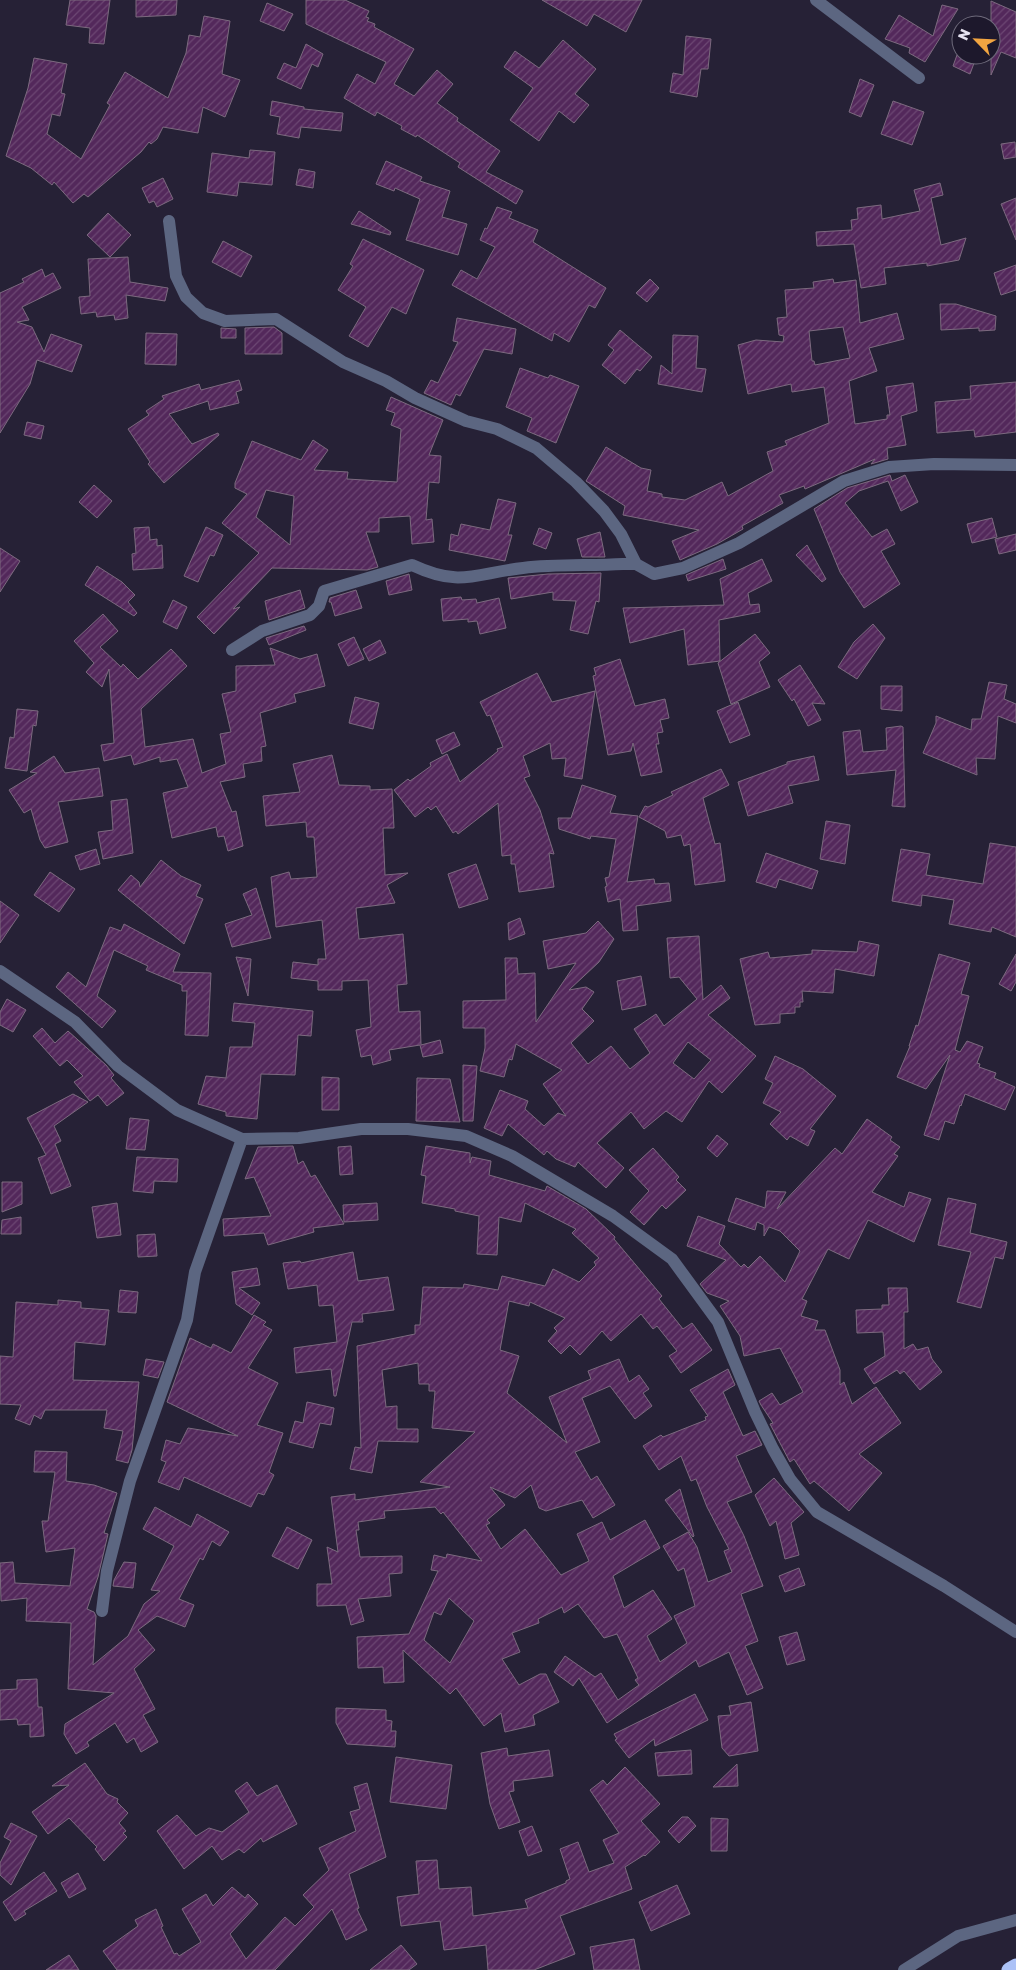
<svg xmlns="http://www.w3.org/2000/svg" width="1016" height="1970" font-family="'Golos Text',sans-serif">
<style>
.building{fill:url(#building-hatch);stroke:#7c6a7f;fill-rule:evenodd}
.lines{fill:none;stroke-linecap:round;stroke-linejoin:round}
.minor{stroke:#5c6681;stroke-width:12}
.highway{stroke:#acc2f7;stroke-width:15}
</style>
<defs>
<pattern id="building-hatch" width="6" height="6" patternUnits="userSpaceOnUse" patternTransform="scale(1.25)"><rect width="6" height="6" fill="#53285b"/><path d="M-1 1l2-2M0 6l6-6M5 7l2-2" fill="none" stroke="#6c4773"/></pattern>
</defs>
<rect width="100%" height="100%" fill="#262136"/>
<path class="building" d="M70 0H110L104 44 89 43 90 28 66 25Z
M136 0H177L176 15 136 17Z
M306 0H345L369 11 366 17 369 18 367 21 375 24 374 27 414 49 394 84 414 96 437 70 453 84 437 103 458 118 457 121 500 151 486 172 523 191 516 204 458 167 460 163 417 135 416 137 401 129 402 126 377 112 375 116 344 98 357 74 375 84 386 62 306 24Z
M542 0H642L626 32 594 14 587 26Z
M991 1 1016 12V58L1001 52 991 75Z
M267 3 293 14 284 31 260 21Z
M942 5 958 9 925 62 909 53 910 48 885 39 899 15 933 36Z
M204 16 230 21 222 74 240 80 225 117 203 107 198 133 163 127 157 139 151 144 149 142 141 152 88 197 84 194 73 203 54 182 52 185 31 168 6 156 28 88 34 58 67 64 61 93 65 94 60 116 52 114 47 134 81 159 110 105 107 103 125 72 168 98 186 53 189 35 200 37Z
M686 36 711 39 708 69H701L697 97 670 92 673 73 683 75Z
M563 40 596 69 575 94 589 105 574 123 559 111 539 141 510 120 533 88 504 67 515 51 539 68Z
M306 44 323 54 318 67 312 64 301 89 277 78 284 63 296 68Z
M957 55H977L970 74 953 66Z
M860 79 874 85 861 117 849 112Z
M272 101 304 107V109L343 113 341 131 301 127 299 138 277 134 280 117 270 115Z
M893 101 924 112 912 145 881 134Z
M1015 142 1016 157 1004 159 1001 144Z
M250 150 275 152 272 185 239 182 237 196 207 192 212 153 249 158Z
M386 161 422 177 420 181 450 191 442 217 467 224 458 255 406 240 420 199 395 188 394 191 376 184Z
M299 169 315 172 313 188 296 185Z
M163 178 173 199 157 207 154 201 149 203 142 188Z
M940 183 943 195 931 198 941 245 966 238 959 260 927 266V263L884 268 886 284 861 288 854 244 817 246 816 232 852 230 851 220 858 219 857 208 881 205 882 219 920 211 914 190Z
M1016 198V240L1001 204Z
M497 207 512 212 509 218 538 230 533 242 606 288 595 308 589 305 569 342 554 333 552 341 452 285 461 270 477 279 495 247 480 240 485 228 487 229Z
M359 211 391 232 390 235 351 224Z
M108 213 131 235 110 257 87 235Z
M363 239 424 270 406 314 392 307 368 347 349 336 366 307 338 290 353 266 350 264Z
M223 241 252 256 241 277 212 262Z
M128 257 130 282 168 288 165 301 126 295 128 318 115 320 114 315 97 317 96 312 81 314 79 297 90 296 88 259Z
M1016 265V290L1001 295 994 273Z
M42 269 45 277 53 273 61 288 22 307 29 320 17 322 32 327 44 352 51 334 82 345 72 372 37 360 30 384 0 433V293L24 282 22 279Z
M650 279 659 288 647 302 636 293Z
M833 279 834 283 856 280 860 323 897 313 904 339 869 348 877 371 849 381 855 424 887 419V415H890L886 387 913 383 917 411 901 416 906 445 887 448 888 459 871 464 875 459 805 489 804 486 779 495 783 503 742 526 743 529 717 544 680 560 672 541 699 530 623 515 625 506 586 481 606 447 641 468 651 470 647 491 662 494V497L685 500 722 482 728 496 773 471 767 452 787 445 785 441 829 423 824 387 792 392 791 384 748 394 738 345 756 340 783 342 784 336 779 335 777 318 787 317 785 290 814 288 813 282ZM843 327 850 358 815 365 814 361H812L809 331Z
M940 304H956L996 316 995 330 979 331V328L941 330Z
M457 318 516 329 512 354 484 349 460 396 456 394 451 405 424 393 431 380 438 383 458 342 453 341Z
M274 327 282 333V354H245V328Z
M221 328 236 329V338H221Z
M620 330 652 357 640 371 637 369 625 384 602 365 614 350 608 345Z
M146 333 177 334 176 365 145 364Z
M673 335 698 336 696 368 706 369 702 392 658 384 661 365 672 374Z
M520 368 548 378 550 375 579 386 556 443 527 431 532 418 506 407Z
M239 380 242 390 236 392 239 403 210 410 208 401 169 414 192 444 218 433 219 435 164 483 148 464 150 462 128 429 149 415 146 411 164 399 162 396 199 384 201 390Z
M1016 382V432L975 437 974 430 937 433 935 402 971 399 970 386Z
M391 397 443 420 429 455 441 456 439 483 429 482 426 520 432 519 434 542 412 544 410 516 379 518V532H366L378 567 367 570 272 568 233 609 240 607 214 634 197 617 259 553 222 523 247 494 235 488V483L252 441 301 460 313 440 328 450 314 470 348 472 347 479 397 482 401 429 391 425 395 413 386 410ZM266 490 294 496 290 545 256 517Z
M27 422 44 426 41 439 24 435Z
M890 475 892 481 905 475 918 502 901 511 888 481 859 491 845 503 872 537 887 529 895 544 881 551 900 584 864 608 840 572 814 509 847 488Z
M94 485 112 501 97 518 79 502Z
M498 499 516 503 508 535H512L505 561 449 550 451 534 458 536 461 524 490 530Z
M992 518 997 537 972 543 967 524Z
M149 527 150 540 157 539V546L162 545 163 568 133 570 132 554 136 553 134 528Z
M206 527 223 535 214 556 210 555 198 582 184 576Z
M539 528 552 533 546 549 533 544Z
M600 532 605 557H582L577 539Z
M1016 534V550L999 554 995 539Z
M807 545 826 579 822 582 796 555Z
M0 548 20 561 0 592Z
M723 559 726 569 688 581 686 575Z
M762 559 772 581 748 593 750 605 759 604 760 612 719 620 720 661 688 665 684 629 630 643 623 608 724 605 720 579Z
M97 566 122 582 135 595 128 602 137 613 134 616 85 585Z
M601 573 599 602 596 601 588 634 570 630 576 601 553 600V592L511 599 508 578 548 574Z
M409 574 412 590 389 595 386 581Z
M300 590 305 608 269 620 265 601Z
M356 590 362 608 335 616 331 602H329L330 598Z
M461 597 462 600 476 599 477 603 499 598 506 628 480 634 477 621 468 622V619L443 621 441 599Z
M173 600 187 607 177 629 163 622Z
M103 614 118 631 100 647 121 667 123 664 138 679 171 649 187 666 141 709 145 747 193 739 202 773 226 764 220 734 231 732 222 694 236 691V666L275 665 270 648 300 659 317 654 325 686 294 694 296 702 260 713 266 746 261 747 262 761 243 764 245 777 220 782 232 812 236 811 243 846 228 851 224 836 218 837 216 827 172 838 163 793 188 787 177 759 160 762V757L134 765 131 755 104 761 101 745 114 743 109 669 102 687 86 672 94 663 74 641Z
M873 624 885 638 857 679 838 667 854 642Z
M304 626 306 630 269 645 266 638Z
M755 634 770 653 759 662 770 687 731 704 718 663Z
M354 637 364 659 348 666 338 644Z
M380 640 386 653 369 661 363 649Z
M620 659 635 706 665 699 669 718 660 720 663 732 657 733 659 744H656L662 772 641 776 633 743 631 751 608 755 593 676 596 675 594 668Z
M800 665 825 704 812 703 821 720 808 726 794 699 792 701 778 680Z
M537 673 552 702 595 691 582 779 564 776 566 758 552 759 550 743 523 756 530 776 524 778 540 810 554 854 549 853 554 887 519 892 515 864H511V855L502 856 498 803 458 834 456 831 453 833 436 806 431 810 428 807 415 817 394 790 408 779 410 781 431 766 430 763 447 754 460 782 498 751 497 749 503 747 490 715 487 716 480 702Z
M989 682 1007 685 1004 699 1016 704V723L998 716 995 759 976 758 977 775 923 753 936 723V716L971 730 972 719H981Z
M881 686H902V711L881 709Z
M355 697 379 703 373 729 349 723Z
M738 702 750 735 730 743 717 711Z
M17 709 38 711 36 726 33 725 27 771 5 768 10 737 14 738Z
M901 726 903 727 905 807 892 806 896 770 847 775 843 732 860 730 863 752 887 750 886 728Z
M454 732 460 745 442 754 436 740Z
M332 755 339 785 370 786V790L392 789 394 828H383L385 875 408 873 387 885 395 903 356 908 359 939 403 934 407 984 397 985 399 1012 420 1011 421 1045 440 1040 443 1053 423 1057 420 1045 389 1050 391 1060 373 1065 371 1055 361 1057 356 1030 371 1027 368 980 342 981V990H318V981L291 978 293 962 318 965V959H326L322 920 276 927 271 877 289 872 291 879 317 877 314 837H307L306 822 266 826 263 796 300 792 293 764Z
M54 756 65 773 99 768 103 796 58 802 68 842 45 848 40 840 31 809 24 813 9 790 37 773 30 772Z
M814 756 819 780 788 786 793 803 748 816 738 782 787 764V762Z
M721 769 729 785 703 798 715 844 720 843 725 881 695 885 690 844 684 846 681 835 667 838 665 831 639 817 645 806 648 807 673 795 671 792Z
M582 785 616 796 610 813 638 816 627 882 654 879 655 884 669 883 671 901 636 906 638 930 623 931 620 899 608 902 605 887 607 886 605 878 609 877 616 839 591 836 590 839 559 829 558 818H571Z
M127 799 133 853 103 859 98 832 113 830 111 801Z
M826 821 850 825 845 864 820 859Z
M990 843 1016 847V937L992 927 991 932 949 924 954 900 922 895 921 906 892 901 901 849 930 854 926 875 983 884Z
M96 849 100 864 80 870 75 856Z
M766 853 818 871 812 889 779 879 776 888 756 882Z
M161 860 181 876 201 885 196 896 203 899 184 944 118 890 131 875 139 882 140 887Z
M476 864 488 899 459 908 448 874Z
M50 872 75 889 59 912 34 895Z
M256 888 271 938 232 947 225 924 252 915 243 894Z
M0 901 19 915 0 943Z
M520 918 525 934 509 940 508 923Z
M598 921 614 939 599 962 569 990 586 987 594 992 582 1009 594 1021 571 1043 588 1064 611 1046 630 1069 650 1053 634 1029 656 1014 664 1026 697 999 679 977 670 978 667 938 699 936 703 1000 721 985 730 998 708 1015 756 1056 722 1093 709 1081 682 1122 666 1111 644 1129 631 1112 597 1143 624 1168 606 1188 578 1162 575 1167 556 1159 547 1151 544 1155 508 1124 502 1136 484 1128 500 1090 528 1101 525 1109 544 1126 558 1113 566 1116 543 1084 562 1070 516 1044 512 1060 509 1059 504 1077 480 1071 485 1048V1028H463V1001L506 1000 505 958H517L518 974 535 973 536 1022 576 963 548 969 543 941 586 933ZM688 1042 711 1060 694 1079 673 1063Z
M124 924 180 954 173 972 211 973 208 1036 185 1035 187 991H182V985L146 970 148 966 114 950 97 996 116 1011 102 1028 56 987 68 972 86 987 110 927 121 931Z
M859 941 879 945 874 976 835 969 833 993 802 991 803 1002H800V1007H795V1013L780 1014V1023L755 1025 740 959 768 952 770 958 812 954V950L857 952Z
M939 954 970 963 961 994 969 996 955 1050 960 1052 967 1041 983 1047 977 1063 980 1064 979 1067 996 1073 994 1078 1015 1087 1005 1110 965 1094 961 1106 960 1105 954 1124 945 1121 939 1140 924 1135 950 1055 926 1089 897 1077 910 1046H909L916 1025 918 1026Z
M1016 954V982L1011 991 999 984Z
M236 957 251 959 248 996Z
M641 976 646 1005 622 1010 617 981Z
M7 999 26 1010 13 1032 0 1025V1012Z
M234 1003 313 1011 311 1036 298 1035 295 1075 261 1074 257 1119 226 1116V1112L198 1104 206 1076 226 1078 230 1047H252L255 1023 232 1021Z
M42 1028 55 1043 68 1031 106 1065 114 1075 111 1078 124 1093 107 1106 98 1095 90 1101 74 1082 83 1076 67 1060 60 1066 33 1036Z
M775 1056 803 1069 836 1096 810 1129 815 1131 808 1146 790 1136 787 1140 770 1124 781 1112 763 1103 773 1083 765 1079Z
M463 1065 477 1066 473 1121H463Z
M322 1077 339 1078V1110H322Z
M417 1078 450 1079 460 1122 416 1121Z
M73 1094 88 1102 54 1126 61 1141 55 1144 71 1186 51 1194 38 1158 46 1155 27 1118Z
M130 1118 149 1120 145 1150 126 1149Z
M867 1119 892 1137 890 1140 900 1147 894 1154 898 1156 872 1192 904 1207 909 1192 931 1199 914 1242 868 1220 849 1259 828 1249 802 1299 807 1301 801 1316 818 1321 815 1330H825L840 1370V1385L844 1382 852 1404 876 1387 901 1423 859 1454 882 1473 849 1511 814 1481 810 1484 794 1459 790 1462 770 1424 773 1423 761 1405 759 1401 772 1393 780 1405 803 1392 780 1348 744 1356 740 1336 720 1306 729 1301 707 1293 700 1284 726 1260 687 1246 698 1216 725 1226 719 1244 741 1267 744 1264 748 1268 760 1256 785 1282 800 1251 780 1231 769 1227 764 1236V1225L757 1222 755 1230 728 1221 736 1198 765 1208 767 1191 786 1192 777 1209 835 1148 842 1154Z
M717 1135 728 1144 717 1157 707 1148Z
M293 1146 298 1164 303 1161 311 1177 315 1175 344 1224 313 1228 314 1232 268 1245 264 1233 224 1236 223 1219 271 1216 254 1177 245 1179 258 1147Z
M351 1146 353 1174 340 1175 338 1147Z
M426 1146 470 1153V1163L472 1157 491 1161 489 1175 545 1191 547 1186 586 1209 615 1237 614 1239 662 1296 659 1299 683 1329 692 1323 712 1350 681 1373 669 1356 677 1351 657 1326 653 1329 641 1314 611 1341 602 1331 580 1355 570 1345 561 1354 548 1341 557 1331 554 1328 565 1318 530 1302 529 1306 509 1301 500 1350 519 1356 507 1393 567 1443 549 1397 591 1379 588 1371 619 1359 629 1382 639 1375 649 1389 643 1393 652 1406 635 1419 610 1386 582 1398 600 1442 575 1452 591 1480 597 1476 615 1505 593 1518 582 1500 546 1511 539 1508 531 1485 515 1498 490 1487 505 1505 487 1520 490 1523 486 1525 501 1549 525 1529 561 1575 589 1561 577 1534 602 1522 610 1540 645 1520 660 1548 613 1576 624 1608 653 1590 672 1619 647 1636 660 1662 687 1643 674 1616 695 1606 684 1568 678 1571 663 1546 688 1532 697 1547 708 1582 732 1572 724 1551 729 1549 707 1507 696 1479 691 1481 681 1456 659 1470 643 1446 661 1435 663 1437 706 1420 705 1417 708 1416 690 1390 728 1369 735 1385 723 1392 743 1436 755 1431 762 1445 736 1456 752 1492 727 1502 744 1536 763 1586 741 1594 758 1641 745 1646 763 1688 747 1695 729 1652 699 1667 696 1660 607 1723 579 1678 573 1686 554 1672 565 1656 595 1677 601 1673 618 1700 639 1685 635 1680 638 1678 617 1634 604 1638 578 1604 564 1613 562 1607 538 1619 539 1623 512 1633 520 1652 502 1659 519 1685 540 1674H546L559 1702 533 1715 535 1725 505 1732 501 1713 484 1726 456 1688 450 1694 403 1650 404 1682 384 1683 383 1667 358 1668 357 1637 409 1634 438 1571 431 1570 434 1555 446 1558 447 1554 482 1561 443 1512 441 1514 435 1507 384 1511 385 1518 358 1522 359 1530H356L360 1557 402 1556V1573L389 1574 391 1596 358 1599 364 1621 351 1625 346 1605 317 1606V1584H332L327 1547 338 1552 331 1497 355 1494V1500L450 1487 420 1482 475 1432 432 1428 435 1391H429V1384H419L418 1363 382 1370 386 1407 397 1406V1429H418V1442L378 1441 372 1473 350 1469 355 1447 361 1448 357 1346 415 1334V1325H420L423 1287 463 1288 464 1284 498 1290 502 1276 545 1286 553 1269 579 1282 596 1265 594 1262 599 1258 572 1233 576 1229 525 1203 521 1222 499 1217 497 1255 477 1254 479 1216 455 1211V1209L422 1203 426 1176 421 1175ZM449 1598 474 1621 450 1663 424 1640 434 1612 441 1615Z
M653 1148 679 1177 676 1180 686 1190 666 1209 662 1205 644 1225 630 1212 649 1191 629 1170Z
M137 1157 178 1159 177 1182 154 1181 153 1193 133 1191Z
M2 1182H22V1204L2 1212Z
M948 1198 976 1204 970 1233 1007 1242 1003 1259 995 1257 981 1308 957 1302 971 1252 938 1245Z
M117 1203 121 1235 97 1238 92 1207Z
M377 1203 378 1220 344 1222 343 1205Z
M21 1217V1234H1L2 1220Z
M155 1234 157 1256 138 1257 137 1235Z
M353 1252 358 1281 388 1277 394 1310 362 1314 363 1322H352L336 1396H334L331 1369 296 1373 294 1348 337 1342 333 1305 319 1306 317 1285 288 1289 283 1263 300 1261 301 1263Z
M257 1268 260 1285 239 1288 260 1303 252 1315 236 1304 232 1272Z
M888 1288H907L908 1312H904V1349L913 1344 917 1350 928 1347 932 1359 942 1372 920 1390 904 1371 900 1374 897 1370 874 1384 864 1369 885 1356 883 1332 857 1333 856 1310 882 1309V1305H889Z
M120 1290 138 1292 136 1313 118 1312Z
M58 1300 81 1302V1308L109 1310 105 1345 75 1342 73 1380 139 1382 132 1450 128 1463 116 1460 123 1431 104 1428 107 1410H45L41 1419 34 1415 30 1425 15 1419 21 1405 0 1404V1356L13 1357 16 1302 58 1305Z
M254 1315 266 1322 263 1325 272 1330 248 1368 278 1383 257 1425 283 1433 269 1472 274 1475 264 1495 258 1493 251 1507 184 1477 179 1490 158 1482 166 1462 161 1460 166 1440 180 1444 188 1428 238 1436 167 1402 190 1338 211 1348 213 1344 231 1353Z
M146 1359 164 1362 158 1378 143 1375Z
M307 1402 334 1408 331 1425 320 1423 313 1448 289 1442 295 1421 303 1423Z
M35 1451 67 1452 66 1481 94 1485 117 1493 104 1533 108 1534 98 1577 87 1609 94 1612 96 1616 93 1665 128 1636 144 1604 160 1591 151 1590 174 1546 143 1529 155 1507 191 1527 197 1514 229 1532 220 1546 212 1541 203 1560 200 1558 179 1599 194 1605 185 1627 157 1616 138 1630 155 1650 134 1669 155 1709 143 1715 158 1742 141 1752 134 1738 127 1743 115 1723 87 1742 89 1746 76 1754 64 1734 65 1724 114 1693 68 1689 71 1623 26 1621 27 1598 1 1601 0 1563 13 1562 15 1583 70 1586 75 1548 46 1552 42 1521H48L55 1472H34Z
M774 1478 804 1512 791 1523 799 1555 785 1559 776 1521 770 1526 755 1495Z
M680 1489 694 1536 693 1537 665 1500Z
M287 1527 312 1540 298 1569 272 1556Z
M124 1562 136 1563 133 1588 113 1586 114 1580Z
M799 1568 805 1585 785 1592 779 1576Z
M797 1632 805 1660 787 1665 779 1637Z
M37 1679 38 1707H42L44 1736 30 1737V1724L18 1725 17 1719 0 1720V1690L17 1689V1680Z
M695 1694 708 1720 655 1746 654 1739 629 1758 615 1740 617 1739 614 1734Z
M751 1702 758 1751 729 1756 722 1748 718 1716 731 1715 729 1706Z
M336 1708 386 1710V1720L392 1721 391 1731H396L395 1747 347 1744 336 1723Z
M507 1748 508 1756 549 1750 553 1776 513 1781 514 1791 509 1792 520 1822 499 1829 490 1804 481 1753Z
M691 1750 692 1774 658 1776 655 1753Z
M396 1757 452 1765 446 1809 390 1802Z
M85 1763 107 1794 118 1799 117 1802 128 1813 119 1823 126 1831 123 1833 127 1837 104 1861 95 1849 97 1847 69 1818 48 1834 32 1812 69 1785 52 1786Z
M737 1764 738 1786 713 1787Z
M625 1767 660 1804 641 1821 660 1842 645 1856 644 1855 625 1867 632 1889 560 1916 575 1954 534 1970H488L486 1945 444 1950 440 1921 401 1926 397 1897 419 1894 416 1861 437 1860 439 1889 471 1887 473 1916 528 1908 525 1900 566 1883V1881L570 1879 560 1849 578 1842 589 1872 614 1863 603 1840 619 1833 590 1790 603 1780 607 1785Z
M247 1782 257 1796 277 1785 297 1824 263 1842 261 1838 244 1853 239 1849 222 1860 212 1846 184 1869 157 1831 177 1815 196 1836 209 1828 222 1832 249 1812 235 1791Z
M367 1783 386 1857 349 1874 359 1908 357 1909 367 1930 346 1940 332 1909 275 1970H117L103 1951 138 1926 135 1920 156 1909 163 1926 161 1927 174 1954 177 1953 179 1956 201 1942 182 1909 206 1894 213 1906 232 1887 245 1898 248 1894 258 1904 230 1934 246 1959 285 1917 295 1926 314 1907 303 1895 329 1870 319 1848 356 1831 350 1812 360 1809 354 1787Z
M682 1817H688L696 1826 679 1843 668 1831Z
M711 1818 728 1819 727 1851H711Z
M11 1823 37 1836 11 1885 0 1875V1863L11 1841 4 1837Z
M532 1826 542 1851 528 1856 519 1831Z
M44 1872 57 1891 24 1911 26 1914 15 1921 3 1902Z
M78 1873 86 1889 69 1898 61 1883Z
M677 1885 690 1914 651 1931 639 1902Z
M634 1939 640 1970H594L590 1947Z
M401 1945 417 1964 409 1970H370Z
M69 1955 79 1970H46Z"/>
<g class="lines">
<path class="minor" d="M816 0 919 78
M169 221 176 276 186 297 203 313 225 321 276 319 343 362 386 381 415 398 466 421 497 429 536 448 576 482 604 511 621 534 636 564
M232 650 262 631 310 615 319 606 324 591 412 565C461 588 475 573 523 568 556 564 590 566 623 564H636L654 574 683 568 739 543 844 481 889 467 934 464 1016 465
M0 971 75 1022 118 1066 177 1110 242 1139 299 1138 361 1129H408L466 1136 512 1156 613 1216 672 1259 718 1322 755 1412 773 1449 790 1479 817 1512 944 1586 1016 1632
M102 1611 107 1571 130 1481 187 1320 195 1272 242 1139
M904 1970 958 1936 1016 1920"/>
<path class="highway" d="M1009 1970 1016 1966"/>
</g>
<g transform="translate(976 40) rotate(294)"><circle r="24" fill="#1d182c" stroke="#6e6a7b"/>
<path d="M0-4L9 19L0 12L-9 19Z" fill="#f2a541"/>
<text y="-8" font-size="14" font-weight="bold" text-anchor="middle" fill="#e7e4f2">N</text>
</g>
</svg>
